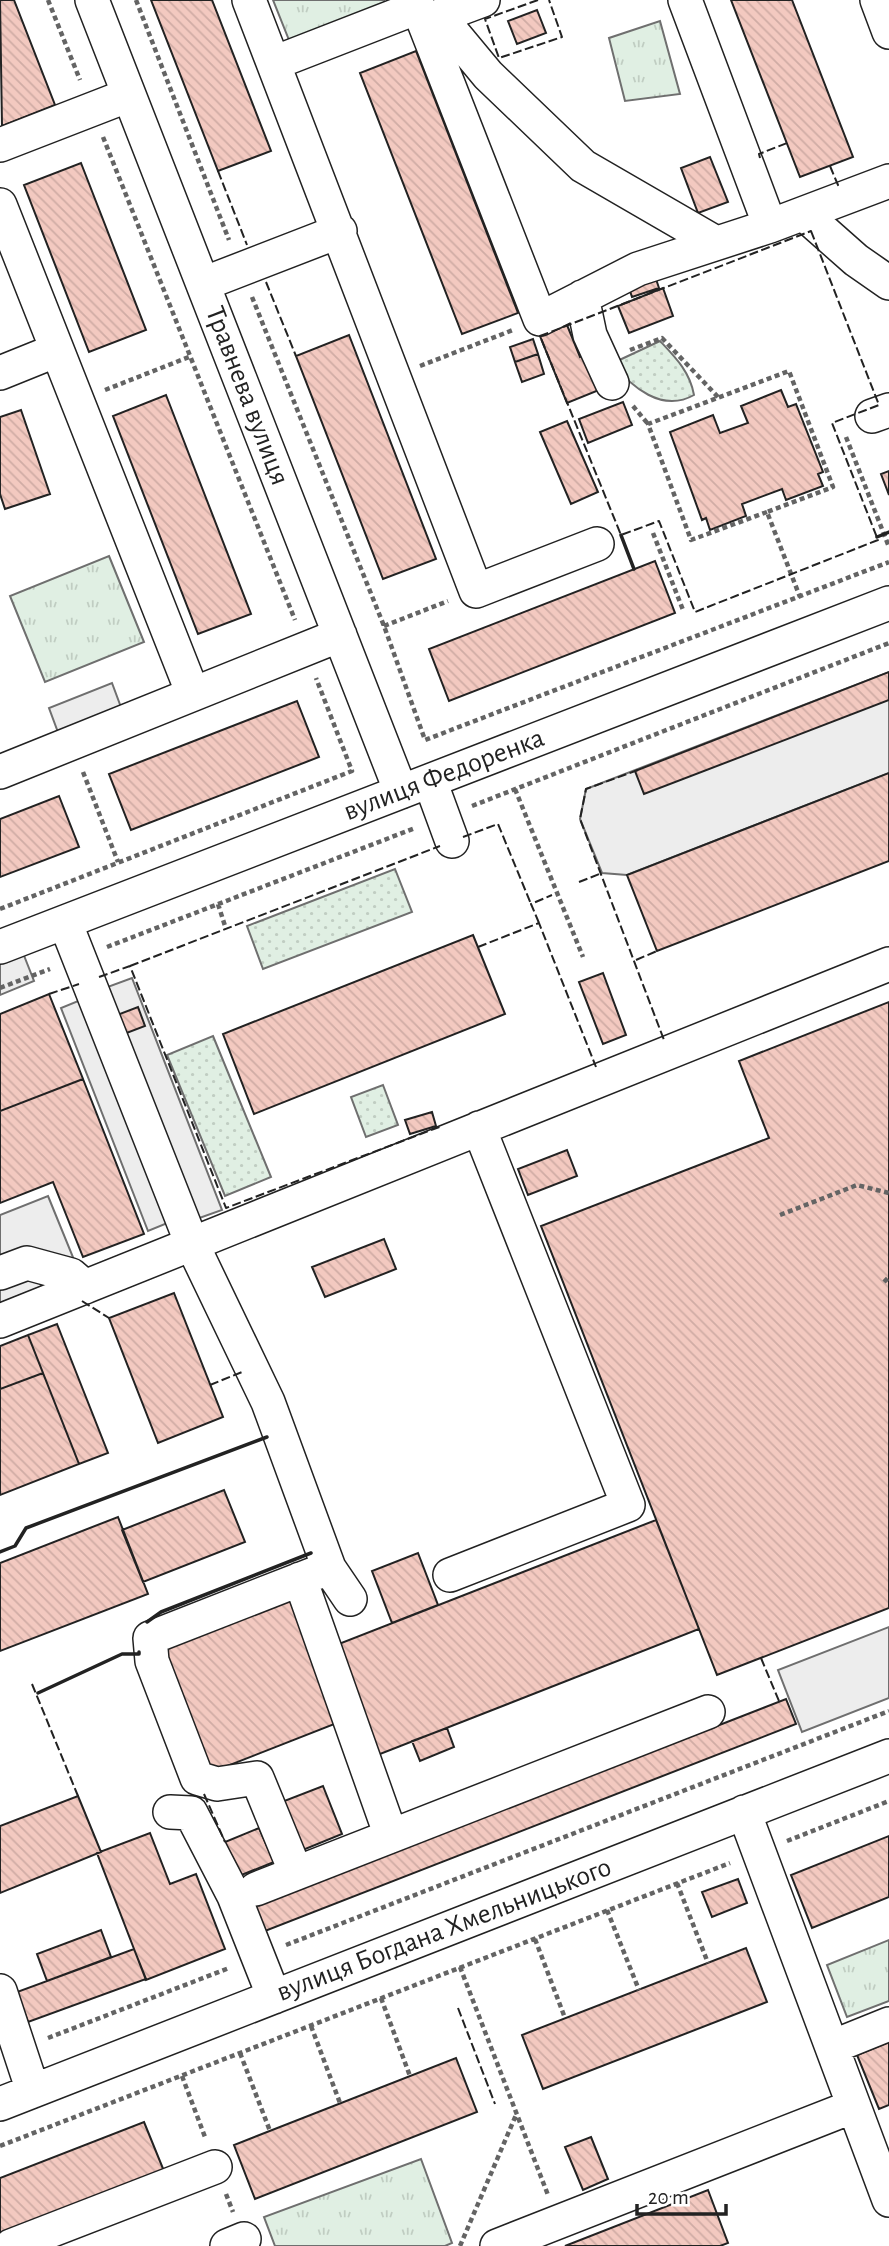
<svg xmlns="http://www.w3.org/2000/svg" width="889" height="2246" font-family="'Alegreya Sans',sans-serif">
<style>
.grass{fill:url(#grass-dots);stroke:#6f6f6f;stroke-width:2}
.park{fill:url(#park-tufts);stroke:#6f6f6f;stroke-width:2}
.parking{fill:#ededed;stroke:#6f6f6f;stroke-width:2}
.building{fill:url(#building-back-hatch);stroke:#222;stroke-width:2}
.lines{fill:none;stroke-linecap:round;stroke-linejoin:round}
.minor-casing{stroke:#222;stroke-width:36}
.path{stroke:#646464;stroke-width:4.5;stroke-dasharray:5 3.5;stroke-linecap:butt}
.minor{stroke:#fff;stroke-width:33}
.fence{stroke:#222;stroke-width:2;stroke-dasharray:9 3.5;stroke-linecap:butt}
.wall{stroke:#222;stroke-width:3.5}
.labels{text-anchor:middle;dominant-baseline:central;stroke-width:5;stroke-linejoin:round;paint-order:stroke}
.street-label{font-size:28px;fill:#222;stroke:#fff}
</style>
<defs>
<pattern id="grass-dots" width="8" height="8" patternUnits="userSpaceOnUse" patternTransform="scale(1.75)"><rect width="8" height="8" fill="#e0efe3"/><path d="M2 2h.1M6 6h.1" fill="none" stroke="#c0cdc2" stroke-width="1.8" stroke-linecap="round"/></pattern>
<pattern id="park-tufts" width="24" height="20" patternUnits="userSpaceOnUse" patternTransform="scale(1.75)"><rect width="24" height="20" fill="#e0efe3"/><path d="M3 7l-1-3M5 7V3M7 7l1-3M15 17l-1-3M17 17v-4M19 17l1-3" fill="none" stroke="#c0cdc2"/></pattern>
<pattern id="building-back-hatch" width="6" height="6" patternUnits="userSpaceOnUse" patternTransform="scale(1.75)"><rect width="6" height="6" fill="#f3c9c0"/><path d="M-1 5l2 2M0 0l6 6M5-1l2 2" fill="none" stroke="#d0aca5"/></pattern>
</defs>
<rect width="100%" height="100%" fill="#fff"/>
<path class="grass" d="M660 341C676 358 690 372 694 395 662 413 631 387 613 363Z
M395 869 412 912 263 969 247 926Z
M213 1036 271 1177 225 1196 167 1055Z
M383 1085 398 1125 366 1137 351 1097Z"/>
<path class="park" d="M273 0H384L385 4 289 40Z
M660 21 680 94 625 101 609 38Z
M109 556 144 642 45 682 10 596Z
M889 1940V2001L847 2017 827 1965Z
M421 2159 452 2243 445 2246H275L264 2217Z"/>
<path class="parking" d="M889 672V773L627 875 602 873 580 819 586 789Z
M112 683 122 710 59 735 49 708Z
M23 953 34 981 0 995V962Z
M132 978 222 1210 191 1221 102 989Z
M83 999 170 1222 148 1231 61 1008Z
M48 1196 79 1272 0 1303V1215Z
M889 1627V1698L802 1732 778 1670Z"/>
<path class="building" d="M0 0H14L55 105 2 126Z
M151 0H212L271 151 218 171Z
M731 0H792L853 157 800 177Z
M537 10 546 33 517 44 508 21Z
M416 51 518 313 462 334 360 73Z
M710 157 728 202 698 213 681 168Z
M81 163 146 330 89 352 24 185Z
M654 273 659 288 632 297 627 282Z
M663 288 673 316 629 333 618 306Z
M567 325 580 357 590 353 604 388 567 403 540 336Z
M349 335 436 559 383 579 296 356Z
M533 339 538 354 515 362 510 347Z
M538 354 544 374 522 382 515 362Z
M781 390 788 407 796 404 823 472 818 474 823 486 786 500 782 489 742 504 746 516 710 530 706 518 702 520 670 432 713 415 720 433 748 423 741 406Z
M166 395 251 614 198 634 113 416Z
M623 402 632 425 588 443 579 419Z
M21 410 50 494 5 509 0 494V417Z
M567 421 598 492 571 504 540 432Z
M889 471V495L881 474Z
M655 561 675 613 449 701 429 649Z
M889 672V700L644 794 635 771Z
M297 701 319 757 131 830 109 774Z
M889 773V861L657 951 627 875Z
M59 796 79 847 0 877V819Z
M473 935 505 1014 254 1114 223 1034Z
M603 973 626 1035 603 1044 579 982Z
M49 994 83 1079 0 1111V1014Z
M889 1002V1608L717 1675 541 1226 769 1138 739 1061Z
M138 1007 145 1026 124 1034 117 1015Z
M83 1079 144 1234 83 1257 53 1182 0 1203V1111Z
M432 1112 436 1126 410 1134 405 1120Z
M567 1150 577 1176 528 1195 518 1169Z
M384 1239 396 1269 325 1297 312 1267Z
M174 1293 223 1417 158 1443 109 1318Z
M57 1324 108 1453 79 1464 28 1335Z
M28 1335 43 1373 0 1389V1346Z
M43 1373 79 1464 0 1495V1389Z
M224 1490 245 1542 143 1582 122 1530Z
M118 1517 148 1594 0 1651V1563Z
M656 1520 699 1629 375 1756 331 1647Z
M418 1553 438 1605 392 1623 372 1571Z
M289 1598 337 1723 212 1772 163 1647Z
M786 1699 796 1724 265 1931 255 1906Z
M447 1728 454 1747 420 1761 412 1741Z
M323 1786 342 1834 298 1852 279 1803Z
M78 1796 101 1852 0 1893V1826Z
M259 1828 274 1862 239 1876 225 1842Z
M150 1833 170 1884 196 1874 225 1949 146 1980 97 1853Z
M889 1836V1897L812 1928 791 1875Z
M738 1879 747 1903 712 1917 702 1892Z
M101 1930 111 1957 47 1981 37 1954Z
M746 1948 767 2002 543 2089 522 2035Z
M134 1949 146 1979 28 2022 17 1992Z
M889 2042V2105L879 2109 857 2055Z
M456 2058 477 2112 255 2199 234 2145Z
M144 2122 166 2176 0 2241V2178Z
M591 2137 608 2179 583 2190 565 2147Z
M708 2190 728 2243 720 2246H565Z"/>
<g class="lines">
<defs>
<path id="minor" d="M92 0 401 792
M249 0 476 591 597 544
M685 0 770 226
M877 0 889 32
M439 16 488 75 583 166 716 243
M424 22 483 0
M274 63 418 7 540 319 638 269 770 226 889 181
M0 145 129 95
M0 205 193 694
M804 214 856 260 889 283
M203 284 340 231
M582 297 590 335 612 383
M0 373 57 350
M872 416 889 410
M0 772 340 635
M430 781 452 841
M65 922 192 1244 268 1402 329 1568 350 1599
M0 947 889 603
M0 1273 27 1263 71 1275 85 1287
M0 1321 889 964
M450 1575 628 1505 479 1128
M300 1579 391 1836
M170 1812 191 1813 234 1896 274 1997
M744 1812 889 2200
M296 1873 257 1778 217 1784 197 1778 152 1661 150 1638 329 1568
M256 1889 708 1712
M0 1991 33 2091
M832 2047 889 2024
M0 2104 889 1756
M11 2246 215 2167
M227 2246 244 2239
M497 2246 854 2106"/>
</defs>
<use href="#minor" class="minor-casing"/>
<path class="path" d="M48 0 80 80
M136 0 229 240
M103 137 295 620
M252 297 384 626 425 740 889 562
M630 350 662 338 718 397
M420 366 513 330
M105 390 189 357
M633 406 648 424
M846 437 889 547
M767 512 691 540 648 424 789 371 833 487 767 512 800 597
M653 533 683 610
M384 626 448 601
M83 772 118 862
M515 789 583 957
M472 806 889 643
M218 904 226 929
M0 909 352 771 316 678
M107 947 415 828
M0 988 50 969
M780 1215 857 1185 889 1193
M884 1282 889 1277
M787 1841 889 1801
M677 1883 708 1963
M607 1910 639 1990
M535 1939 565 2018
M286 1945 889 1711
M460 1967 548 2195
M381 1998 410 2076
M311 2026 340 2103
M48 2038 229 1968
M240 2053 270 2131
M182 2076 205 2137
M0 2146 730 1863
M226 2194 233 2212
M460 2246 516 2115"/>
<use href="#minor" class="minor"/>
<path class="fence" d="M538 0 485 19 499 58 562 37 549 0
M760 158 759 154 787 143
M830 166 838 185 834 186
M218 171 247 245
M811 231 879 405 832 423 878 540 695 612 659 521 621 535 540 336Z
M266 282 296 356
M638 770 586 789 580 819 664 1040
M463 837 498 824 531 904
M579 882 602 873
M539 923 531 904 552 895
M478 947 539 923 596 1067
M636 960 657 951
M130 966 440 846
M99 977 130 966 226 1208 442 1126
M49 994 79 984
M82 1301 109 1318
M210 1385 242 1372
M761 1658 779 1701
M32 1684 78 1796
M204 1794 225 1842
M458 2008 495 2104"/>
<path class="wall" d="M621 535 634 569
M877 537 889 532
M0 1552 15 1546 26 1528 267 1437
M147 1622 161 1612 311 1553
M38 1693 122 1654H139V1652"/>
</g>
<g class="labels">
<g class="street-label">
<text transform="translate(247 396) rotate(69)">Травнева вулиця</text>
<text transform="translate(444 775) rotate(-21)">вулиця Федоренка</text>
<text transform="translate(444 1930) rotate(-21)">вулиця Богдана Хмельницького</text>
</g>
</g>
<path d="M637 2204v10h89v-10" fill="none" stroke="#222222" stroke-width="3.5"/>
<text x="648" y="2204" font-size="21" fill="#222222" stroke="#ffffff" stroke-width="5" paint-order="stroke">20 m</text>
</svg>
